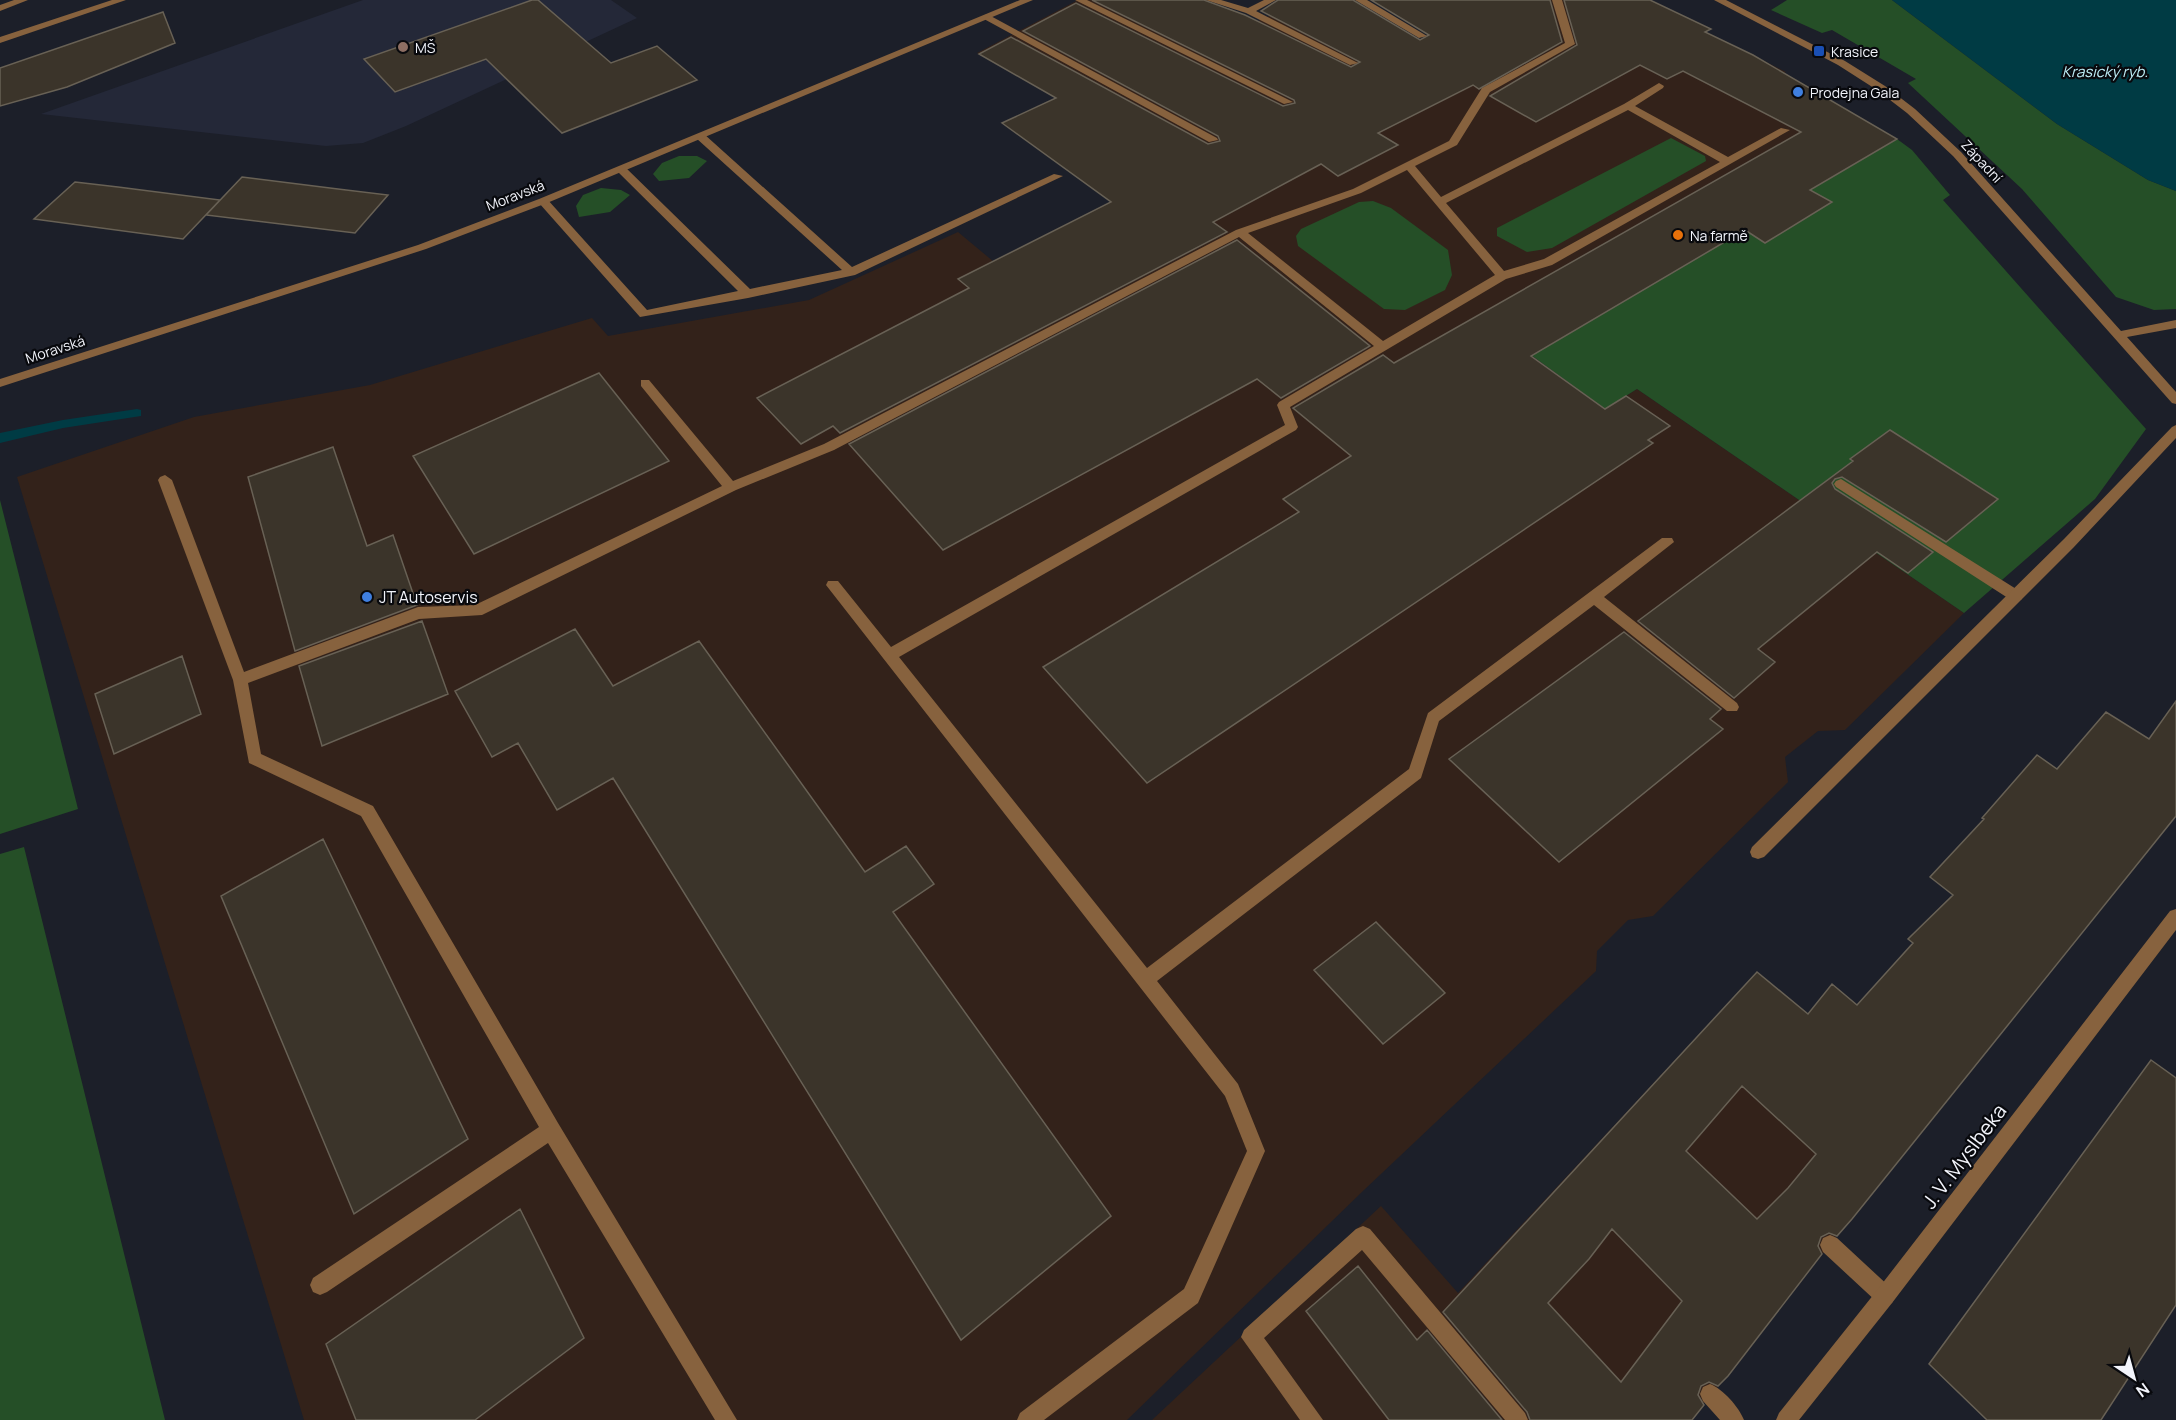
<svg xmlns="http://www.w3.org/2000/svg" width="2176" height="1420" font-family="Manrope,sans-serif">
<style>
.industrial{fill:#33221a}
.built{fill:#242838}
.green{fill:#254f27}
.water{fill:#003b44}
.lines{fill:none;stroke-linecap:round;stroke-linejoin:round}
.stream{fill:#003b44;fill-rule:evenodd}
.building{fill:#3b342a;stroke:#686155;stroke-width:1.5;fill-rule:evenodd}
.service{fill:#87623e;fill-rule:evenodd}
.minor{fill:#87623e;fill-rule:evenodd}
.tertiary{fill:#87623e;fill-rule:evenodd}
.education-dot{fill:#8d6e63;stroke:#08090d;stroke-width:2}
.transit-dot{fill:#1a4fb4;stroke:#08090d;stroke-width:2}
.shop-dot{fill:#3f7fe0;stroke:#08090d;stroke-width:2}
.food-dot{fill:#e8710a;stroke:#08090d;stroke-width:2}
.labels{text-anchor:middle;dominant-baseline:central;stroke-width:4.5;stroke-linejoin:round;paint-order:stroke}
.far-poi-label{font-size:14px;fill:#f2f4fb;stroke:#08090d;text-anchor:start}
.far-street-label{font-size:14px;fill:#f2f4fb;stroke:#08090d}
.far-water-label{font-size:15px;font-style:italic;fill:#beeef7;stroke:#08090d}
.poi-label{font-size:16px;fill:#f2f4fb;stroke:#08090d;text-anchor:start}
.near-street-label{font-size:20px;fill:#f2f4fb;stroke:#08090d}
</style>
<rect width="100%" height="100%" fill="#1c1f29"/>
<path class="industrial" d="M1078 0H1189L1245 27 1304 0 1381 62 1501 0H1650L1711 29 1706 32 1786 72 1784 73 1897 139 1532 356 1605 409 1637 389 1964 613 1845 730 1818 731 1785 757 1788 782 1653 916 1628 920 1597 951 1596 971 1364 1190 1127 1420H304L17 477 194 417 370 385 592 318 608 336 809 300 958 232 994 262 1181 167 977 53Z
M1757 972 1799 1007 1898 1157 1728 1375 1689 1420H1152L1381 1206 1458 1293Z"/>
<path class="built" d="M363 0H611L637 18 406 126 363 143 326 146 41 114Z"/>
<path class="green" d="M1787 0H1892L2057 124 2148 180 2176 191V309L2154 310 2116 297 2022 189 1908 83 1916 79 1832 30 1822 33 1771 10Z
M1671 138 1705 156 1706 161 1552 248 1527 252 1497 236V228Z
M1897 139 1912 150 1950 195 1943 200 2146 429 2095 499 1964 613 1637 389 1605 409 1531 355Z
M679 156H697L707 161 689 178 659 181 653 174 662 163Z
M601 188 621 190 630 195 610 212 579 217 576 206 583 195Z
M1373 201 1391 208 1448 250 1452 275 1445 290 1405 310 1384 309 1298 246 1296 236 1301 229 1359 202Z
M0 500 78 809 0 834Z
M24 847 165 1420H0V854Z"/>
<path class="water" d="M1892 0H2176V191L2148 180 2057 124Z"/>
<g class="lines">
<path class="stream" d="M137 409 141 410V416L63 428 0 443V433L63 420Z"/>
</g>
<path class="building" d="M532 0H538L611 63 657 46 697 80 562 133 486 59 395 92 364 59Z
M1092 0H1204L1245 15 1351 67 1360 62 1261 11 1278 0H1353L1420 40 1429 35 1371 0H1550L1562 42 1479 89 1473 85 1378 133 1398 145 1338 176 1321 164 1213 222 1227 232 840 433 833 426 801 444 757 398 969 288 958 279 1111 202 1002 123 1056 98 979 54 1011 37 1208 144 1220 141 1218 136 1023 31 1076 3 1283 106 1295 103 1294 100Z
M1564 0H1650L1711 29 1705 32 1753 55 1897 139 1810 190 1832 202 1765 243 1745 230 1531 356 1605 409 1626 396 1670 426 1648 440 1653 443 1147 783 1043 667 1299 512 1283 499 1351 456 1293 408 1383 355 1394 363 1801 132 1683 71 1667 79 1640 65 1536 122 1490 96 1577 45Z
M163 12 175 43 67 87 0 106V68Z
M242 177 338 189 388 195 355 233 206 215Z
M75 182 118 187 220 200 183 239 34 219Z
M1237 240 1370 346 1281 398 1257 379 943 550 849 444Z
M599 373 669 461 474 554 413 456Z
M1890 430 1998 499 1946 542 1842 477 1835 479 1832 483 1835 489 1933 552 1908 573 1877 552 1758 649 1775 662 1734 698 1638 621 1853 461 1850 459Z
M333 447 367 546 393 535 417 605 295 651 248 477Z
M422 621 448 694 322 746 299 666Z
M575 629 613 686 699 641 865 872 906 846 934 884 893 912 1111 1216 961 1340 613 778 557 810 518 743 492 757 455 691Z
M1624 632 1721 709 1710 719 1723 729 1559 862 1449 759Z
M182 656 201 714 114 754 95 694Z
M2176 701V816L1852 1219 1837 1236 1829 1233 1821 1237 1818 1246 1822 1254 1728 1376 1718 1386 1709 1382 1701 1386 1698 1395 1704 1405 1692 1420H1530L1527 1412 1443 1312 1757 972 1808 1014 1832 984 1857 1005 1913 943 1908 939 1953 895 1930 877 1984 819 1982 818 2037 755 2057 769 2106 712 2149 739ZM1742 1086 1816 1154 1788 1188 1757 1219 1686 1151ZM1612 1229 1682 1301 1621 1382 1548 1303 1589 1259Z
M323 839 468 1139 354 1214 221 896Z
M1376 922 1445 993 1383 1044 1314 970Z
M2151 1060 2176 1078V1305L2101 1420H1987L1929 1364Z
M520 1209 584 1338 475 1420H356L326 1344Z
M1358 1266 1417 1340 1427 1330 1502 1420H1389L1306 1311Z"/>
<g class="lines">
<path class="service" d="M1075 0H1087L1293 102 1284 104Z
M1206 0H1221L1248 8 1264 0H1276L1256 11 1358 63 1350 65 1246 13Z
M1355 0H1367L1427 36 1419 38Z
M1552 0H1562L1575 44 1490 92 1457 145 1415 166 1441 197 1624 104 1659 83 1664 86 1663 88 1635 106 1728 157 1781 128 1790 130 1552 265 1506 279 1290 407 1298 427 1296 430 899 657 1147 968 1409 769 1428 713 1662 538H1672L1674 542 1604 597 1737 703 1739 707 1737 711H1727L1594 605 1439 721 1421 778 1157 981 1238 1084 1265 1151 1198 1303 1044 1420H1017L1020 1413 1184 1289 1247 1151 1225 1096 826 585 828 581H838L891 647 1285 425 1277 405 1279 402 1374 346 1239 237 834 450 736 490 482 615 419 619 248 683 261 754 373 806 558 1123 737 1420H715L548 1143 327 1292 320 1295 313 1292 310 1285 313 1278 539 1127 361 816 249 763 233 680 158 480 160 477 165 475 172 480 244 672 418 607 475 605 722 486 641 386V380H649L733 481 824 444 1236 230 1353 189 1449 141 1482 88 1565 43ZM1628 110 1720 162 1544 259 1504 271 1446 203ZM1407 170 1495 275 1383 341 1248 233 1361 193Z
M987 14 1217 138 1218 140 1209 142 984 19 982 17Z
M696 134H704L852 267 1054 174 1063 176 855 275 748 298 640 317 539 203V199H547L647 310 738 291 617 171V167H625L750 289 842 270 696 138Z
M1841 479 2021 592 2023 596 2021 600H2011L1836 487 1834 484 1836 481Z
M1363 1226 1370 1229 1525 1413 1528 1420H1505L1362 1250 1264 1338 1323 1420H1300L1241 1337 1244 1330 1356 1229Z
M1830 1235 1837 1238 1892 1289 1895 1296 1892 1303 1885 1306 1878 1303 1823 1252 1820 1245 1823 1238Z
M1710 1384C1723 1389 1739 1407 1744 1420H1720L1703 1401 1700 1394 1703 1387Z"/>
<path class="minor" d="M112 0H126L0 43V37Z
M1020 0H1033L547 203 426 249 0 387V379L418 245 539 199Z
M1714 0H1726L1845 61 1885 86 1915 109 1961 152 2121 331 2176 320V328L2127 337 2176 392V404L2172 403 1953 156 1907 113 1877 90 1838 65Z
M2176 425V438L2074 547 1764 857 1758 859 1752 857 1750 852 1752 847 2064 539 2172 427Z
M2176 909V930L1892 1303 1799 1420H1776L1779 1413 1878 1289 2170 911Z"/>
<path class="tertiary" d="M14 0H28L0 11V5Z"/>
</g>
<circle class="education-dot" cx="403" cy="47" r="6"/>
<rect class="transit-dot" x="1813" y="45" width="12" height="12" rx="3"/>
<g class="shop-dot">
<circle cx="1798" cy="92" r="6"/>
<circle cx="367" cy="597" r="6"/>
</g>
<circle class="food-dot" cx="1678" cy="235" r="6"/>
<g class="labels">
<g class="far-poi-label">
<text x="415" y="47">MŠ</text>
<text x="1831" y="51">Krasice</text>
<text x="1810" y="92">Prodejna Gala</text>
<text x="1690" y="235">Na farmě</text>
</g>
<g class="far-street-label">
<text transform="translate(1982 161) rotate(47)">Západní</text>
<text transform="translate(515 195) rotate(-21)">Moravská</text>
<text transform="translate(55 349) rotate(-18)">Moravská</text>
</g>
<g class="far-water-label">
<text x="2105" y="71">Krasický ryb.</text>
</g>
<g class="poi-label">
<text x="379" y="597">JT Autoservis</text>
</g>
<g class="near-street-label">
<text transform="translate(1964 1156) rotate(-53)">J. V. Myslbeka</text>
</g>
</g>
<g transform="translate(2134 1378) rotate(144)" stroke="#08090d" stroke-width="4.5" paint-order="stroke">
<path d="M0-4.5L10 22L0 15L-10 22Z" fill="#f2f4fb"/>
<text y="-9" font-size="16" font-weight="bold" text-anchor="middle" fill="#f2f4fb">N</text>
</g>
</svg>
